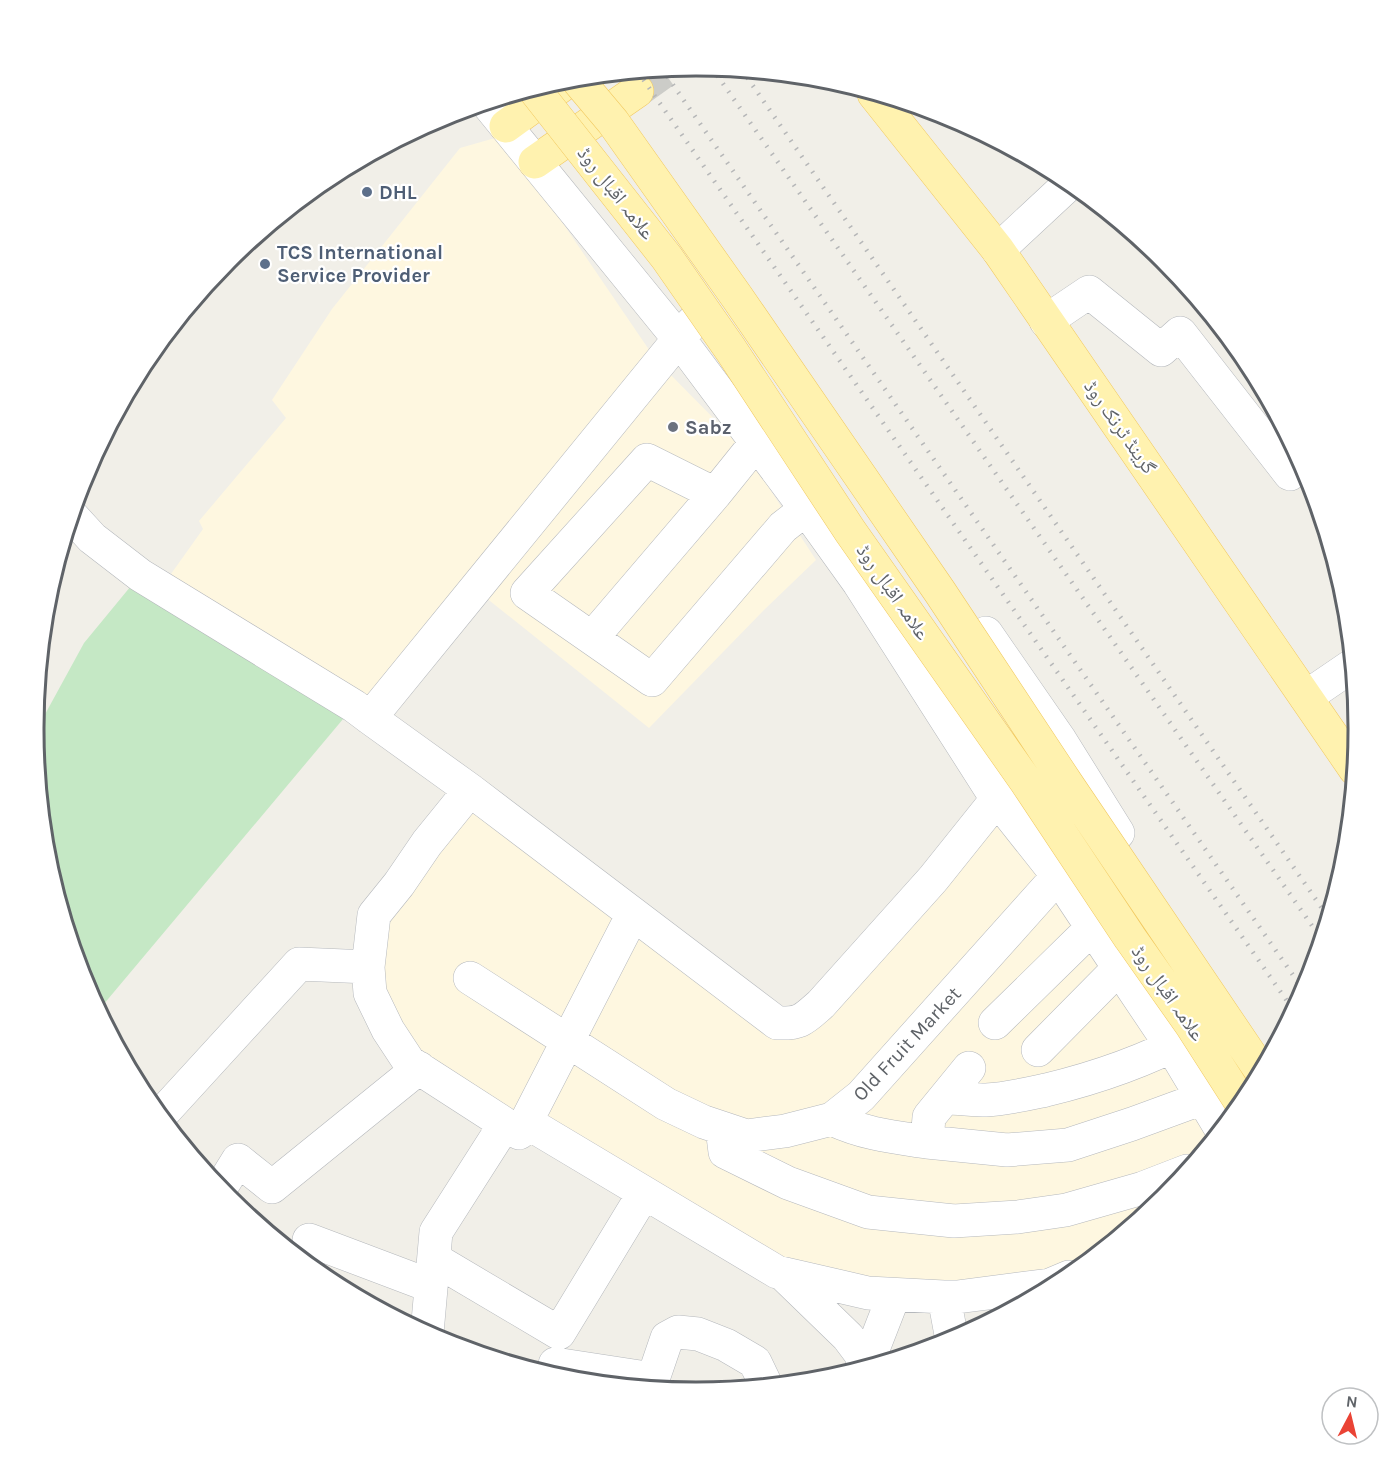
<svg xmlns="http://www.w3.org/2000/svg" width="1392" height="1458" font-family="Karla,'Noto Naskh Arabic',sans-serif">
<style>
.commercial{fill:#fef7e0}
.green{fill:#c5e8c5}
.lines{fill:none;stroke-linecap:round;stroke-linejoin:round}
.major-tunnel{stroke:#ccccc8;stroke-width:33;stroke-dasharray:33 16;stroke-linecap:butt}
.minor-casing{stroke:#b5b8bc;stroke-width:34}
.major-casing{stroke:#f2c960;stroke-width:34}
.minor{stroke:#fff;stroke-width:33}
.major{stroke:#fff2af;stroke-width:33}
.rail{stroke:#b6b7b8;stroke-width:4.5;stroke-dasharray:1.5 8;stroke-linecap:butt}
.major-bridge-casing{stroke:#f2c960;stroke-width:34;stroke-linecap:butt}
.major-bridge{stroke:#fff2af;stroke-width:33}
.service-dot{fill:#5c6f8a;stroke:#fff;stroke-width:2}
.worship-dot{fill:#6b7280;stroke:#fff;stroke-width:2}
.labels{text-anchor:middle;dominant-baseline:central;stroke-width:4.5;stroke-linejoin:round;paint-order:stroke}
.service-label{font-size:20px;font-weight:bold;fill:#4e5e75;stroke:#fff;text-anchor:start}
.street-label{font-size:20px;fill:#5f6368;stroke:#fff}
.worship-label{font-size:20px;font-weight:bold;fill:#5b616d;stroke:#fff;text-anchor:start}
.rim{fill:none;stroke:#5f6368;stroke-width:3}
</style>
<rect width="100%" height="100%" fill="#f1efe8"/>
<path class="commercial" d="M495 138 530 175 656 360 743 448 816 560 764 610 649 728 475 589 370 718 161 588 203 529 199 521 286 418 272 400 332 309 460 148Z
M470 790 792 1024 1012 790 1232 1098 1209 1144 1165 1198 1069 1277 957 1297 782 1273 409 1062 368 967 374 915Z"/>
<path class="green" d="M140 575 354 706 98 1011 83 982 46 858 33 729 34 717 43 718 84 643Z"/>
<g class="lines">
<path class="major-tunnel" d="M637 91 668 69"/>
<defs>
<path id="minor" d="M487 103 679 339 806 509 859 583 997 799 1058 876 1119 968 1172 1047 1221 1129
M998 250 1070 183
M1046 321 1089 292 1161 350 1180 333 1290 474
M715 494 647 460 527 593 652 680 783 527 806 509
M71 515 92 538 140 575 354 706 370 718 470 790 777 1023C801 1024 804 1019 821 1004L933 879 997 799 1060 740
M986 633 1060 740 1118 833
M592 638 715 494 756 443
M1306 697 1353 665
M370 718 692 323
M470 790 427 843 399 884 374 915 368 967 370 993 388 1030 409 1062 519 1133 526 1122 777 1272 868 1293 944 1297H957L1050 1285 1069 1277
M470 978 666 1104 704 1122 746 1136 785 1131 832 1119 861 1096 1058 876 1074 862
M995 1023 1092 928
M1038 1050 1119 968
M945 1098C958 1098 973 1100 986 1100 1006 1099 1027 1094 1046 1090 1096 1078 1145 1061 1190 1037
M160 1116 299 964 368 967
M832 1119C864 1134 893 1137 927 1142L929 1117 969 1068
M526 1122 633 914
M722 1128 725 1152 788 1183 868 1212 954 1221 1018 1217 1066 1210 1143 1188 1187 1171
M927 1142 1007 1150 1068 1145 1132 1124 1203 1098 1220 1089
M220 1189 238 1160 272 1187 419 1068
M309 1240 431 1286
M434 1259 559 1333 644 1193
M783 1274 848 1337 860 1353 865 1367
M944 1297 952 1340
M427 1333 436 1232 505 1124
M555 1364 653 1379 667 1338 678 1332 698 1334 726 1345 755 1362 766 1385
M866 1367 894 1295"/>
<path id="major" d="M874 94 998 250 1355 769
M506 126 572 78
M535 162 637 91"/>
</defs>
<use href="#minor" class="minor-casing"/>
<use href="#major" class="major-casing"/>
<use href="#minor" class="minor"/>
<use href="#major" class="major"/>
<path class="rail" d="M712 68 1322 940
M662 69 1304 991
M742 70 1328 917
M638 72 1294 1011"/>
<defs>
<path id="major-bridge" d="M576 78 613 122 737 297 940 592 1067 784 1261 1071
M534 89 667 258 731 350 850 531 1027 783 1130 938 1192 1026 1242 1104"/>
</defs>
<use href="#major-bridge" class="major-bridge-casing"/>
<use href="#major-bridge" class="major-bridge"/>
</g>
<g class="service-dot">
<circle cx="367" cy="192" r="6"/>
<circle cx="265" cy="264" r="6"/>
</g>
<circle class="worship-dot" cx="673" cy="427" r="6"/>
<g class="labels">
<g class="service-label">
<text x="379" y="192">DHL</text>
<text x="277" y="252">TCS International<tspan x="277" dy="23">Service Provider</tspan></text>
</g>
<g class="street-label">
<text transform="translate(616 193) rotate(52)">علامہ اقبال روڈ</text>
<text transform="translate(1120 427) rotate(55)">گرینڈ ٹرنک روڈ</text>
<text transform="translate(893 592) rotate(55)">علامہ اقبال روڈ</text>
<text transform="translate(1168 993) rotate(55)">علامہ اقبال روڈ</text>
<text transform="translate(907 1044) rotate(-47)">Old Fruit Market</text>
</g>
<g class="worship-label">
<text x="685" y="427">Sabz</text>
</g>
</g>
<path d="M0 0H1392V1458H0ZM696 76H696A652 652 0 0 1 1348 728V730A652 652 0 0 1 696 1382H696A652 652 0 0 1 44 730V728A652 652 0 0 1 696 76Z" fill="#fff" fill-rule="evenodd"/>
<path class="rim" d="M696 76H696A652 652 0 0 1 1348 728V730A652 652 0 0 1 696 1382H696A652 652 0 0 1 44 730V728A652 652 0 0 1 696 76Z"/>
<g transform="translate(1350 1416) rotate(7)"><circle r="28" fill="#ffffff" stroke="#bfc1c3" stroke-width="1.5"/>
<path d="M0-4.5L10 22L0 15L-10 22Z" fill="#ea4335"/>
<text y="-9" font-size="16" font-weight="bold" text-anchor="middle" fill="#5f6368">N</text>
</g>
</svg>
